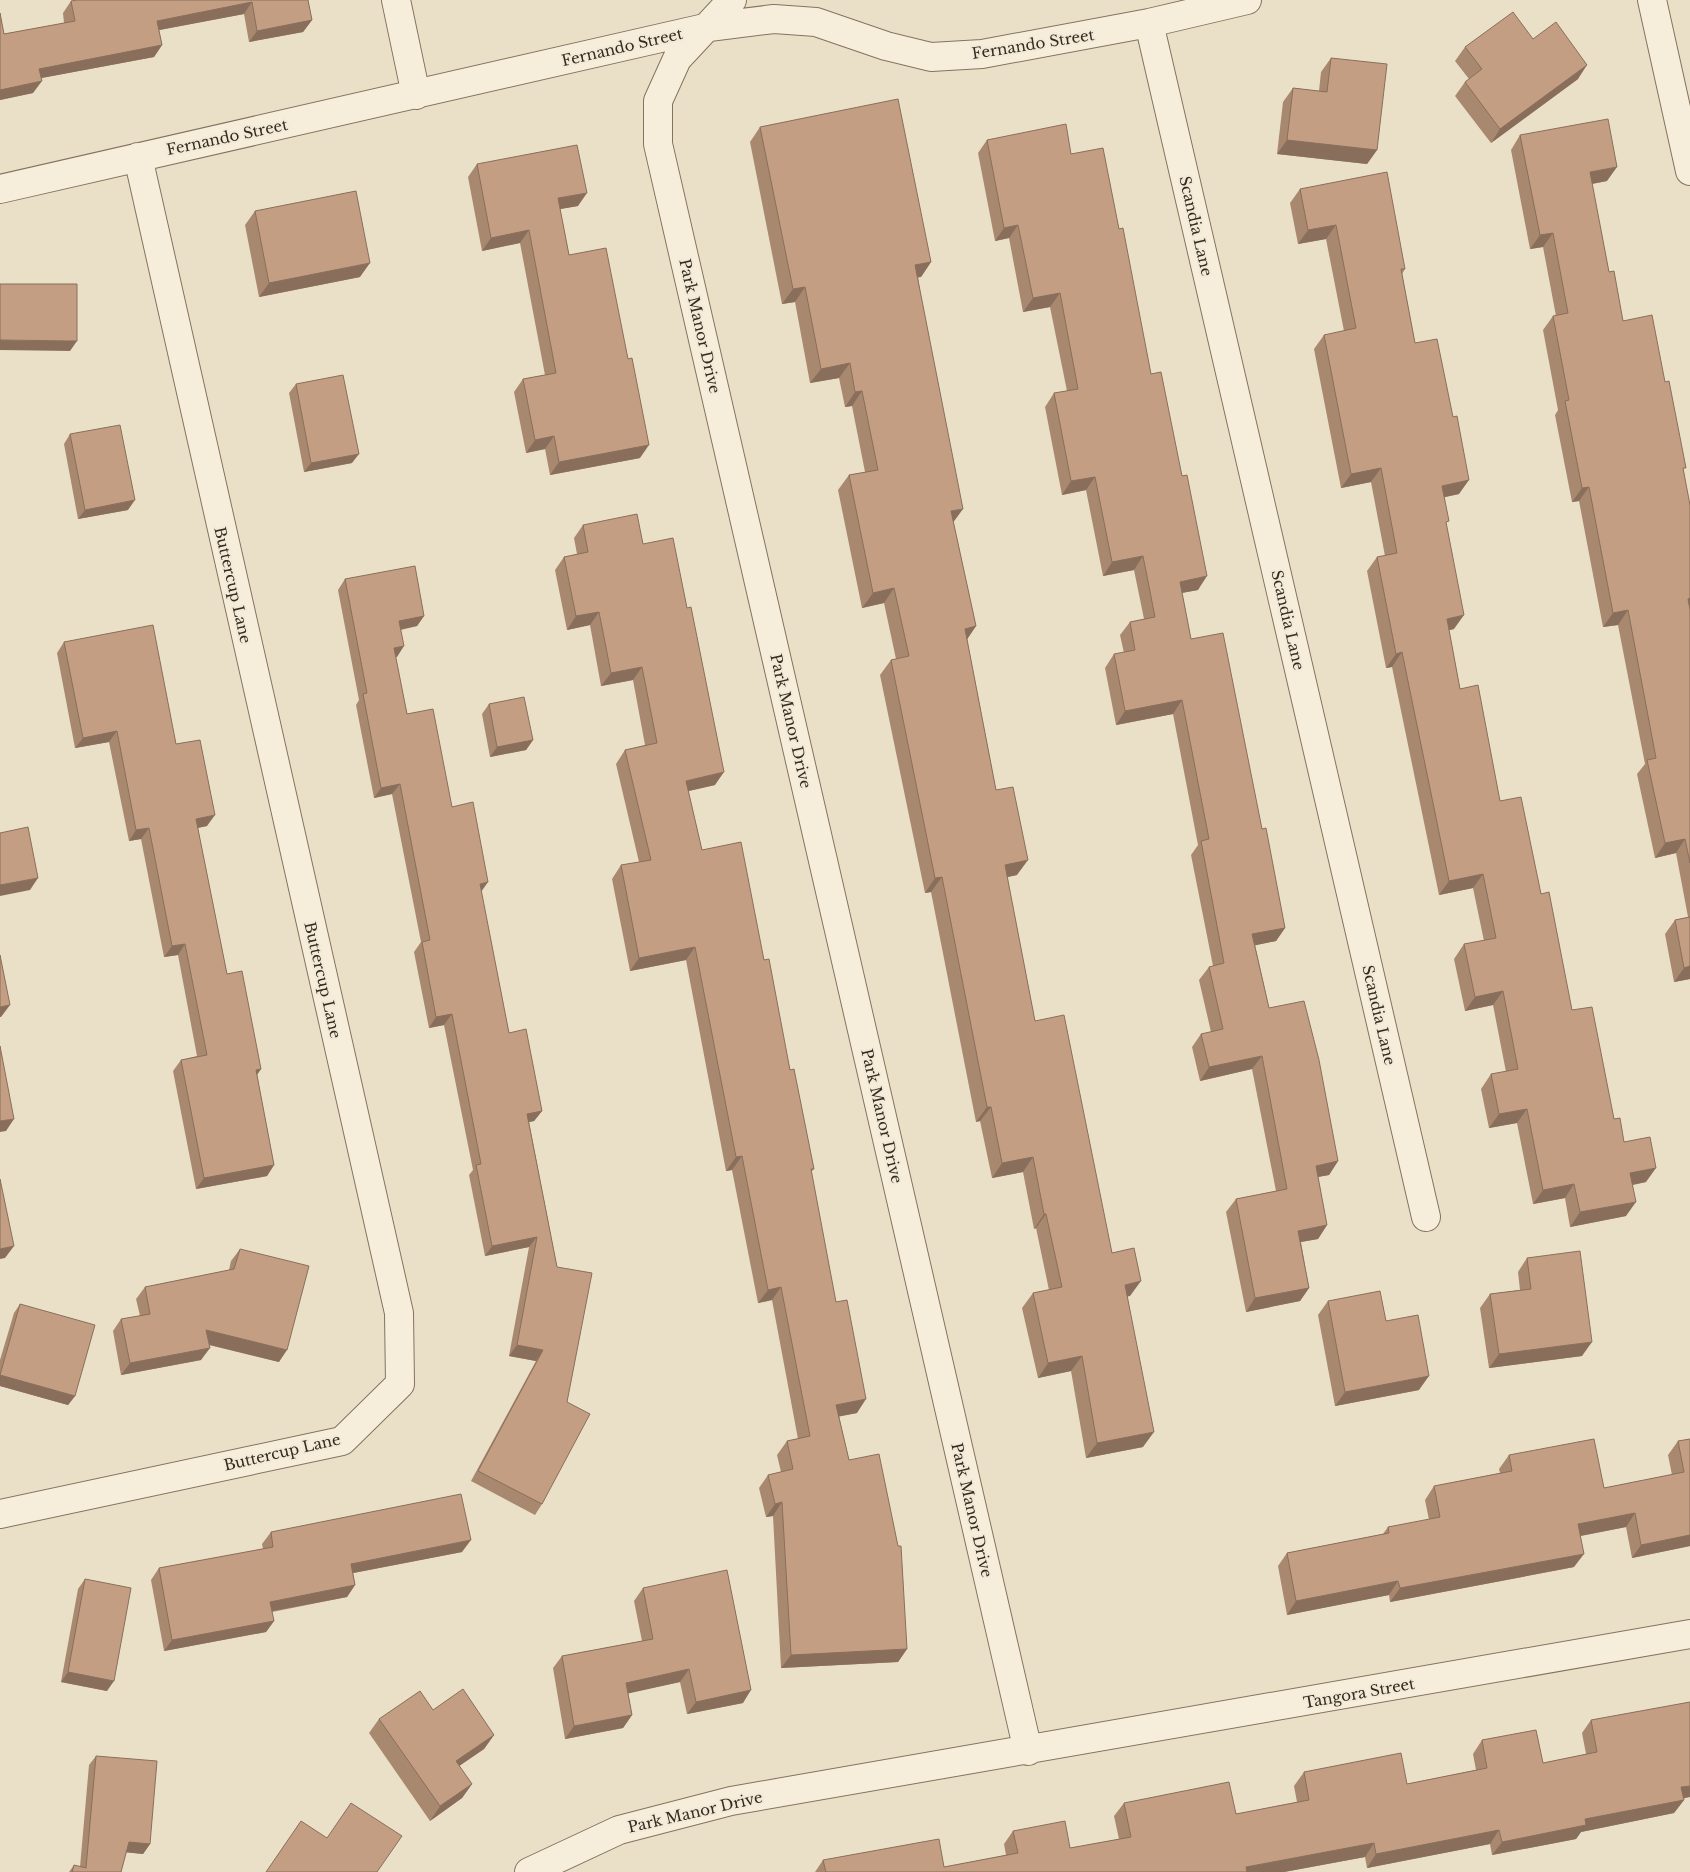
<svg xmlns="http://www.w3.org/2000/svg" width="1690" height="1872" font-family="'Libre Baskerville',serif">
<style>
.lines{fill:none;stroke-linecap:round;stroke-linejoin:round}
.minor-casing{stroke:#84735f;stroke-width:30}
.minor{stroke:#f6eedb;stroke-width:28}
.wall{fill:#a98870}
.shaded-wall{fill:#896f5b}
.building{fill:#c49e82;stroke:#896f5b}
.labels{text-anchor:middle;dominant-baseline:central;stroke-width:4;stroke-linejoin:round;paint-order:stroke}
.street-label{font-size:15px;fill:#362b21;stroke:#f2ead7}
</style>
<rect width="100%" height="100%" fill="#eae0c8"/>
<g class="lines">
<defs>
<path id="minor" d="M396 0 416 95
M732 0 677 59 658 101V144L1028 1751
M1652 0 1690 171
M1149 23 1426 1217
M0 189 709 27 774 19 816 22 886 46 931 57 982 54 1149 23 1247 0
M0 1514 342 1441 400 1384 399 1313 138 157
M529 1872 619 1830 731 1801 1690 1634"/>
</defs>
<use href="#minor" class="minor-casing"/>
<use href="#minor" class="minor"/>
</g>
<path class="wall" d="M308 0 312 20 303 32 249 42 244 14 159 30 162 45 154 57 41 78 33 93 0 100V13L4 34 64 23 63 13 71 1Z
M1465 47 1578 79 1491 143 1455 96 1465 82 1469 79 1455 61Z
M1331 58 1377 150 1367 164 1277 154 1283 102 1293 88 1319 91 1321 72Z
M760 127 931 262 921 277H918L953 522 976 626 967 639 996 790 1017 875 1007 877 1035 1021 1112 1253 1130 1296H1127L1143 1447 1086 1458 1071 1371 1038 1378 1022 1308 1033 1293 1049 1290 1036 1228 1034 1229 1023 1172 992 1178 980 1121 976 1122 931 892 925 893 880 675 891 660 896 659 884 603 862 608 838 490 849 475 865 472 852 406 845 407 839 378 810 383 795 302 782 304 750 142Z
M1520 135 1607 181 1592 184 1609 272 1623 321 1665 382 1690 505V979L1674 982 1665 934 1675 920 1688 917 1676 853 1655 858 1637 774 1645 764 1618 625 1603 627 1579 501 1572 502 1555 415 1558 410 1543 330 1553 316H1556L1543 247 1530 249 1511 150Z
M987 140 1071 154 1119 229 1151 374 1198 590 1182 593 1191 639 1262 829 1285 928 1276 941 1255 945 1269 1008 1338 1161 1329 1175 1318 1177 1327 1225 1318 1239 1301 1242 1309 1288 1300 1301 1246 1312 1226 1212 1236 1199 1276 1191 1252 1069 1200 1081 1192 1047 1201 1034 1211 1032 1199 980 1209 967 1213 966 1191 855 1198 845 1173 714 1116 725 1105 668 1114 654 1124 653 1120 635 1130 622 1144 619 1134 570 1103 576 1086 490 1062 495 1045 407 1054 393 1067 391 1050 307 1023 312 1009 238 995 241 978 153Z
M477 164 578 206 560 209 569 255 640 458 550 475 545 449 526 453 514 392 523 379 545 375 520 243 482 251 468 177Z
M1300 189 1405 269 1402 274 1415 343 1459 494 1444 497 1454 629 1449 630 1460 689 1500 801 1541 894 1572 1010 1614 1119 1624 1142 1646 1182 1633 1185 1626 1216 1570 1227 1565 1198 1533 1204 1517 1123 1489 1128 1481 1089 1491 1074 1506 1072 1493 1005 1465 1011 1454 959 1464 944 1484 941 1473 888 1439 895 1392 667 1386 668 1367 571 1377 557 1385 556 1371 482 1341 488 1314 349 1324 335 1344 331 1326 239 1298 244 1290 203Z
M255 211 360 277 259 297 245 225Z
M296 384 352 463 304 472 289 393Z
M70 434 128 510 78 519 64 444Z
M583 525 643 544 715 785 688 791 702 850 764 960 814 1169 811 1172 857 1413 839 1416 849 1460 907 1649 898 1662 781 1668 773 1516 766 1517 759 1488 768 1475 781 1472 777 1455 787 1441 798 1439 772 1300 758 1303 732 1170 726 1171 686 960 630 971 612 879 621 865 639 862 616 764 625 750 645 745 633 680 601 686 590 625 567 630 555 570 564 557 577 554 574 538Z
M345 579 424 616 417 626 401 630 397 657H395L407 714 452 807 481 892 509 1033 542 1111 534 1121 529 1122 557 1267 542 1504 535 1515 471 1481 536 1361 509 1356 529 1247 485 1256 469 1175 473 1170 444 1025 429 1028 414 952 421 942 392 794 374 798 356 705 359 700 338 590Z
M64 642 176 744 207 826 197 828 227 974 261 1069 257 1075 274 1165 267 1176 196 1189 173 1071 181 1060 197 1056 178 955 164 957 141 839 129 841 109 742 75 748 57 653Z
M489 704 533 740 526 750 490 757 482 714Z
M240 1249 279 1362 209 1345 201 1360 121 1375 113 1331 121 1319 140 1316 136 1299 145 1287 229 1270 231 1261Z
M1527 1258 1582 1356 1489 1368 1480 1308 1490 1294 1520 1290 1518 1272Z
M1328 1301 1386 1321 1419 1390 1335 1406 1318 1315Z
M20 1304 75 1396 68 1405 0 1386V1360L14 1313Z
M1690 1439V1546L1632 1558 1626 1527 1581 1536 1574 1567 1390 1602 1389 1595 1287 1615 1278 1566 1287 1553 1383 1534 1388 1527 1429 1520 1425 1500 1434 1486 1500 1473 1499 1469 1509 1455 1604 1488 1672 1475 1668 1455 1678 1441Z
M271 1532 462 1552 353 1573 355 1585 347 1597 272 1612 274 1621 266 1632 164 1651 151 1580 159 1568 263 1549 262 1544Z
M85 1579 107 1691 61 1682 78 1589Z
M643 1588 743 1703 687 1714 680 1682 628 1693 632 1715 623 1728 565 1739 553 1668 562 1656 642 1641 634 1601Z
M433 1710 494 1735 484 1749 459 1766 472 1784 462 1798 430 1821 369 1733 379 1719Z
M1591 1720 1683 1799 1684 1800 1674 1813 1581 1832 1576 1839 1492 1855 1490 1844 1367 1868 1365 1857 1284 1872H815L823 1860 944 1867 1006 1855 1004 1844 1013 1831 1070 1848 1119 1839 1114 1816 1124 1803 1236 1814 1297 1802 1294 1786 1304 1772 1407 1784 1476 1770 1473 1754 1482 1740 1543 1763 1586 1754 1582 1733Z
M96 1756 150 1844 143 1854 126 1852 121 1872H69L74 1865 80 1867 89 1765Z"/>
<path class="shaded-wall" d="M252 2 244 14 149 32 157 21Z
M312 20 303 32 249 42 257 31Z
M162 45 154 57 31 80 39 69Z
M1587 65 1578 79 1491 143 1500 129Z
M42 81 33 93 0 100V90Z
M1287 140 1377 150 1367 164 1277 154Z
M1617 167 1607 181 1580 186 1590 172Z
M587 193 578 206 549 211 558 198Z
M1018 225 1009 238 995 241 1004 228Z
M1336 225 1326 239 1298 244 1308 230Z
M529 230 520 243 482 251 491 238Z
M1553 233 1543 247 1530 249 1540 235Z
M931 262 921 277 905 280 915 265Z
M370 263 360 277 259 297 269 283Z
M805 287 795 302 782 304 793 289Z
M1060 293 1050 307 1023 312 1033 298Z
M0 340 77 341 70 351 0 350Z
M850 363 839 378 810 383 821 369Z
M862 391 852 406 845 407 855 392Z
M554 436 545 449 526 453 535 440Z
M649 445 640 458 550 475 559 462Z
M359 454 352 463 304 472 311 463Z
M1381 468 1371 482 1341 488 1351 474Z
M1095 477 1086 490 1062 495 1071 481Z
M1469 480 1459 494 1432 500 1442 486Z
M1589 487 1579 501 1572 502 1582 488Z
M135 500 128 510 78 519 85 510Z
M963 509 952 524 951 511Z
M1143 556 1134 570 1103 576 1112 562Z
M1207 576 1198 590 1170 595 1180 582Z
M894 588 884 603 862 608 873 593Z
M1690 598V610L1688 599Z
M1628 610 1618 625 1603 627 1613 613Z
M599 612 590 625 567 630 576 616Z
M1464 615 1454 629 1437 633 1447 619Z
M424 616 417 626 392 631 399 621Z
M976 626 966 641 965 629Z
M404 646 397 657 386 659 394 648Z
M1402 652 1392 667 1386 668 1396 654Z
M642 667 633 680 601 686 611 673Z
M1182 700 1173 714 1116 725 1125 711Z
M117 731 109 742 75 748 83 738Z
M533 740 526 750 490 757 497 747Z
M724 772 715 785 676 794 686 781Z
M400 784 392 794 374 798 381 788Z
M215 815 207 826 188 830 196 819Z
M149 828 141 839 129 841 136 830Z
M1685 839 1676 853 1655 858 1665 843Z
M1028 860 1017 875 994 880 1005 865Z
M1483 874 1473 888 1439 895 1449 881Z
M942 877 931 892 925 893 935 878Z
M38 878 30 890 0 896V885Z
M488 882 481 892 480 884Z
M1285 928 1276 941 1243 948 1252 934Z
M185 944 178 955 164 957 172 946Z
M695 947 686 960 630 971 639 958Z
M1690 966V979L1674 982 1684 968Z
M1503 991 1493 1005 1465 1011 1475 997Z
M10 1005 1 1017H0V1007Z
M452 1014 444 1025 429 1028 436 1017Z
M1262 1056 1252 1069 1200 1081 1209 1067Z
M261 1069 253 1080 256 1070Z
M987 1107H991L980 1121 976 1122Z
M1527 1109 1517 1123 1489 1128 1499 1114Z
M542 1111 534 1121 520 1124 527 1114Z
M14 1119 6 1131 0 1132V1121Z
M742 1156 732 1170 726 1171 736 1157Z
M1033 1157 1023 1172 992 1178 1002 1163Z
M1338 1161 1329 1175 1306 1179 1316 1166Z
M274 1165 267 1176 196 1189 204 1178Z
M1656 1168 1646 1182 1621 1187 1630 1173Z
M1574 1184 1565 1198 1533 1204 1543 1190Z
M1636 1202 1626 1216 1570 1227 1580 1212Z
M1044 1214H1046L1036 1228 1034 1229Z
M1327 1225 1318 1239 1289 1244 1298 1231Z
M537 1237 529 1247 485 1256 492 1246Z
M14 1246 5 1258 0 1259V1249Z
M1141 1281 1130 1296 1115 1299 1125 1285Z
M781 1287 772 1300 758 1303 768 1290Z
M1309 1288 1300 1301 1246 1312 1255 1298Z
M206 1330 287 1350 279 1362 198 1342Z
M1592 1342 1582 1356 1489 1368 1499 1354Z
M517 1345 543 1350 536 1361 509 1356Z
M210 1348 201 1360 121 1375 130 1363Z
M1082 1356 1071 1371 1038 1378 1048 1363Z
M0 1375 75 1396 68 1405 0 1386Z
M1429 1376 1419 1390 1335 1406 1345 1392Z
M866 1399 857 1413 827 1419 836 1405Z
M1154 1432 1143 1447 1086 1458 1097 1443Z
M782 1502 773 1516 766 1517 775 1504Z
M1635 1513 1626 1527 1569 1538 1578 1524Z
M1690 1535V1546L1632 1558 1641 1545Z
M471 1540 462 1552 343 1575 351 1564Z
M1584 1554 1574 1567 1390 1602 1400 1588Z
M1398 1581 1389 1595 1287 1615 1296 1601Z
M355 1585 347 1597 262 1613 270 1602Z
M274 1621 266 1632 164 1651 172 1640Z
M907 1649 898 1662 781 1668 791 1655Z
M689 1669 680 1682 617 1696 626 1683Z
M68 1672 114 1681 107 1691 61 1682Z
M751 1690 743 1703 687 1714 696 1702Z
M632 1715 623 1728 565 1739 574 1726Z
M494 1735 484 1749 446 1775 456 1761Z
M472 1784 462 1798 430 1821 440 1806Z
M1690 1786V1797L1672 1801 1681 1787Z
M1684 1800 1674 1813 1581 1832 1576 1839 1492 1855 1502 1842 1585 1819Z
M1499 1830 1490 1844 1367 1868 1376 1854Z
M129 1842 150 1844 143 1854 123 1852Z
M1374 1843 1365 1857 1284 1872H1243L1246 1867Z"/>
<path class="building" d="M77 0H308L312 20 257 31 252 2 157 21 162 45 39 69 42 81 0 90V13L4 34 75 21 71 1Z
M1513 12 1533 39 1556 22 1587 65 1500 129 1465 82 1482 69 1465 47Z
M1331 58 1387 64 1377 150 1287 140 1293 88 1327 92Z
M898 99 931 262 915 265 963 509 951 511 976 626 965 629 996 790 1013 787 1028 860 1005 865 1035 1021 1064 1015 1112 1253 1134 1248 1141 1281 1125 1285 1154 1432 1097 1443 1082 1356 1048 1363 1033 1293 1062 1287 1046 1214H1044L1033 1157 1002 1163 991 1107H987L942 877 935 878 891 660 909 656 894 588 873 593 849 475 878 470 862 391 855 392 850 363 821 369 805 287 793 289 760 127Z
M1608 119 1617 167 1590 172 1609 272 1614 271 1623 321 1652 315 1665 382 1669 381 1686 468H1683L1690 505V598L1688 599 1690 610V863L1685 839 1665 843 1647 760 1656 758 1628 610 1613 613 1589 487 1582 488 1565 401 1569 400 1553 316 1568 313 1553 233 1540 235 1520 135Z
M1066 124 1071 154 1103 148 1119 229 1123 228 1151 374 1161 372 1182 476 1187 475 1207 576 1180 582 1191 639 1223 633 1262 829 1266 828 1285 928 1252 934 1269 1008 1304 1001 1319 1060 1338 1161 1316 1166 1327 1225 1298 1231 1309 1288 1255 1298 1236 1199 1287 1189 1262 1056 1209 1067 1201 1034 1223 1029 1209 967 1224 963 1201 841 1209 839 1182 700 1125 711 1114 654 1135 650 1130 622 1155 617 1143 556 1112 562 1095 477 1071 481 1054 393 1078 389 1060 293 1033 298 1018 225 1004 228 987 140Z
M577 145 587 193 558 198 569 255 606 248 628 359 632 358 649 445 559 462 554 436 535 440 523 379 556 373 529 230 491 238 477 164Z
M1387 172 1405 269H1401L1415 343 1437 339 1453 417 1457 416 1469 480 1442 486 1449 521 1446 522 1464 615 1447 619 1460 689 1478 685 1500 801 1521 797 1541 894 1549 892 1572 1010 1592 1007 1614 1119 1620 1118 1624 1142 1650 1137 1656 1168 1630 1173 1636 1202 1580 1212 1574 1184 1543 1190 1527 1109 1499 1114 1491 1074 1518 1069 1503 991 1475 997 1464 944 1496 938 1483 874 1449 881 1402 652 1396 654 1377 557 1397 553 1381 468 1351 474 1324 335 1356 328 1336 225 1308 230 1300 189Z
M356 191 370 263 269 283 255 211Z
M0 284H77V341L0 340Z
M343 375 359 454 311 463 296 384Z
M120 425 135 500 85 510 70 434Z
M637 514 643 544 673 538 687 608 691 607 724 772 686 781 702 850 741 842 764 960 769 959 790 1070 794 1069 814 1169H811L836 1302 847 1300 866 1399 836 1405 849 1460 879 1454 898 1546H901L907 1649 791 1655 782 1502 775 1504 768 1475 793 1469 787 1441 810 1436 781 1287 768 1290 742 1156 736 1157 695 947 639 958 621 865 651 860 625 750 657 743 642 667 611 673 599 612 576 616 564 557 588 552 583 525Z
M415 566 424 616 399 621 404 646 394 648 407 714 433 709 452 807 473 802 488 882 480 884 509 1033 526 1029 542 1111 527 1114 557 1267 592 1273 567 1402 590 1414 542 1504 478 1471 543 1350 517 1345 537 1237 492 1246 476 1165 481 1164 452 1014 436 1017 422 942 430 940 400 784 381 788 363 694 367 693 345 579Z
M153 625 176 744 200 740 215 815 196 819 227 974 242 971 261 1069 256 1070 274 1165 204 1178 181 1060 207 1055 185 944 172 946 149 828 136 830 117 731 83 738 64 642Z
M524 697 533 740 497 747 489 704Z
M28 827 38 878 0 885V833Z
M1690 917V966L1684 968 1675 920Z
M0 955 10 1005 0 1007Z
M0 1046 14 1119 0 1121Z
M0 1179 14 1246 0 1249Z
M240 1249 309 1266 287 1350 206 1330 210 1348 130 1363 121 1319 150 1314 145 1287 234 1269Z
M1580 1251 1592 1342 1499 1354 1490 1294 1531 1289 1527 1258Z
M1380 1291 1386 1321 1418 1315 1429 1376 1345 1392 1328 1301Z
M20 1304 95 1325 75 1396 0 1375Z
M1594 1439 1604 1488 1684 1472 1678 1441 1690 1439V1535L1641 1545 1635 1513 1578 1524 1584 1554 1400 1588 1398 1581 1296 1601 1287 1553 1389 1533 1388 1527 1440 1517 1434 1486 1512 1471 1509 1455Z
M461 1494 471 1540 351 1564 355 1585 270 1602 274 1621 172 1640 159 1568 273 1547 271 1532Z
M727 1570 751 1690 696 1702 689 1669 626 1683 632 1715 574 1726 562 1656 653 1639 643 1588Z
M85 1579 131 1588 114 1681 68 1672Z
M463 1689 494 1735 456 1761 472 1784 440 1806 379 1719 420 1691 433 1710Z
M1690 1702V1786L1681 1787 1684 1800 1585 1819 1586 1825 1502 1842 1499 1830 1376 1854 1374 1843 1246 1867 1247 1872H826L823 1860 939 1839 944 1867 1018 1853 1013 1831 1065 1821 1070 1848 1131 1837 1124 1803 1229 1782 1236 1814 1309 1800 1304 1772 1401 1753 1407 1784 1487 1768 1482 1740 1536 1730 1543 1763 1597 1752 1591 1720Z
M96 1756 157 1761 150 1844 129 1842 121 1872H72L74 1865 86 1868Z
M351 1803 402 1836 377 1872H266L301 1821 327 1838Z"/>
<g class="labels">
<g class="street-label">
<text transform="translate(1033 44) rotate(-9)">Fernando Street</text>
<text transform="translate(622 47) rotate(-13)">Fernando Street</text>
<text transform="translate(227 137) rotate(-12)">Fernando Street</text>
<text transform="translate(1196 226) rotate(77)">Scandia Lane</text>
<text transform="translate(700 326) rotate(77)">Park Manor Drive</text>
<text transform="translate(233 585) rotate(77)">Buttercup Lane</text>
<text transform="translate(1288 620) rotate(77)">Scandia Lane</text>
<text transform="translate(791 721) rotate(77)">Park Manor Drive</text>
<text transform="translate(323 980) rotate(77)">Buttercup Lane</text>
<text transform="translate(1379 1015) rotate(77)">Scandia Lane</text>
<text transform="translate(882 1116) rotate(77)">Park Manor Drive</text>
<text transform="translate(282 1452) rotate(-13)">Buttercup Lane</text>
<text transform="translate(972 1510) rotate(77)">Park Manor Drive</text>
<text transform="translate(1359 1693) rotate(-10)">Tangora Street</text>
<text transform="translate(695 1812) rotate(-13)">Park Manor Drive</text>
</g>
</g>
</svg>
